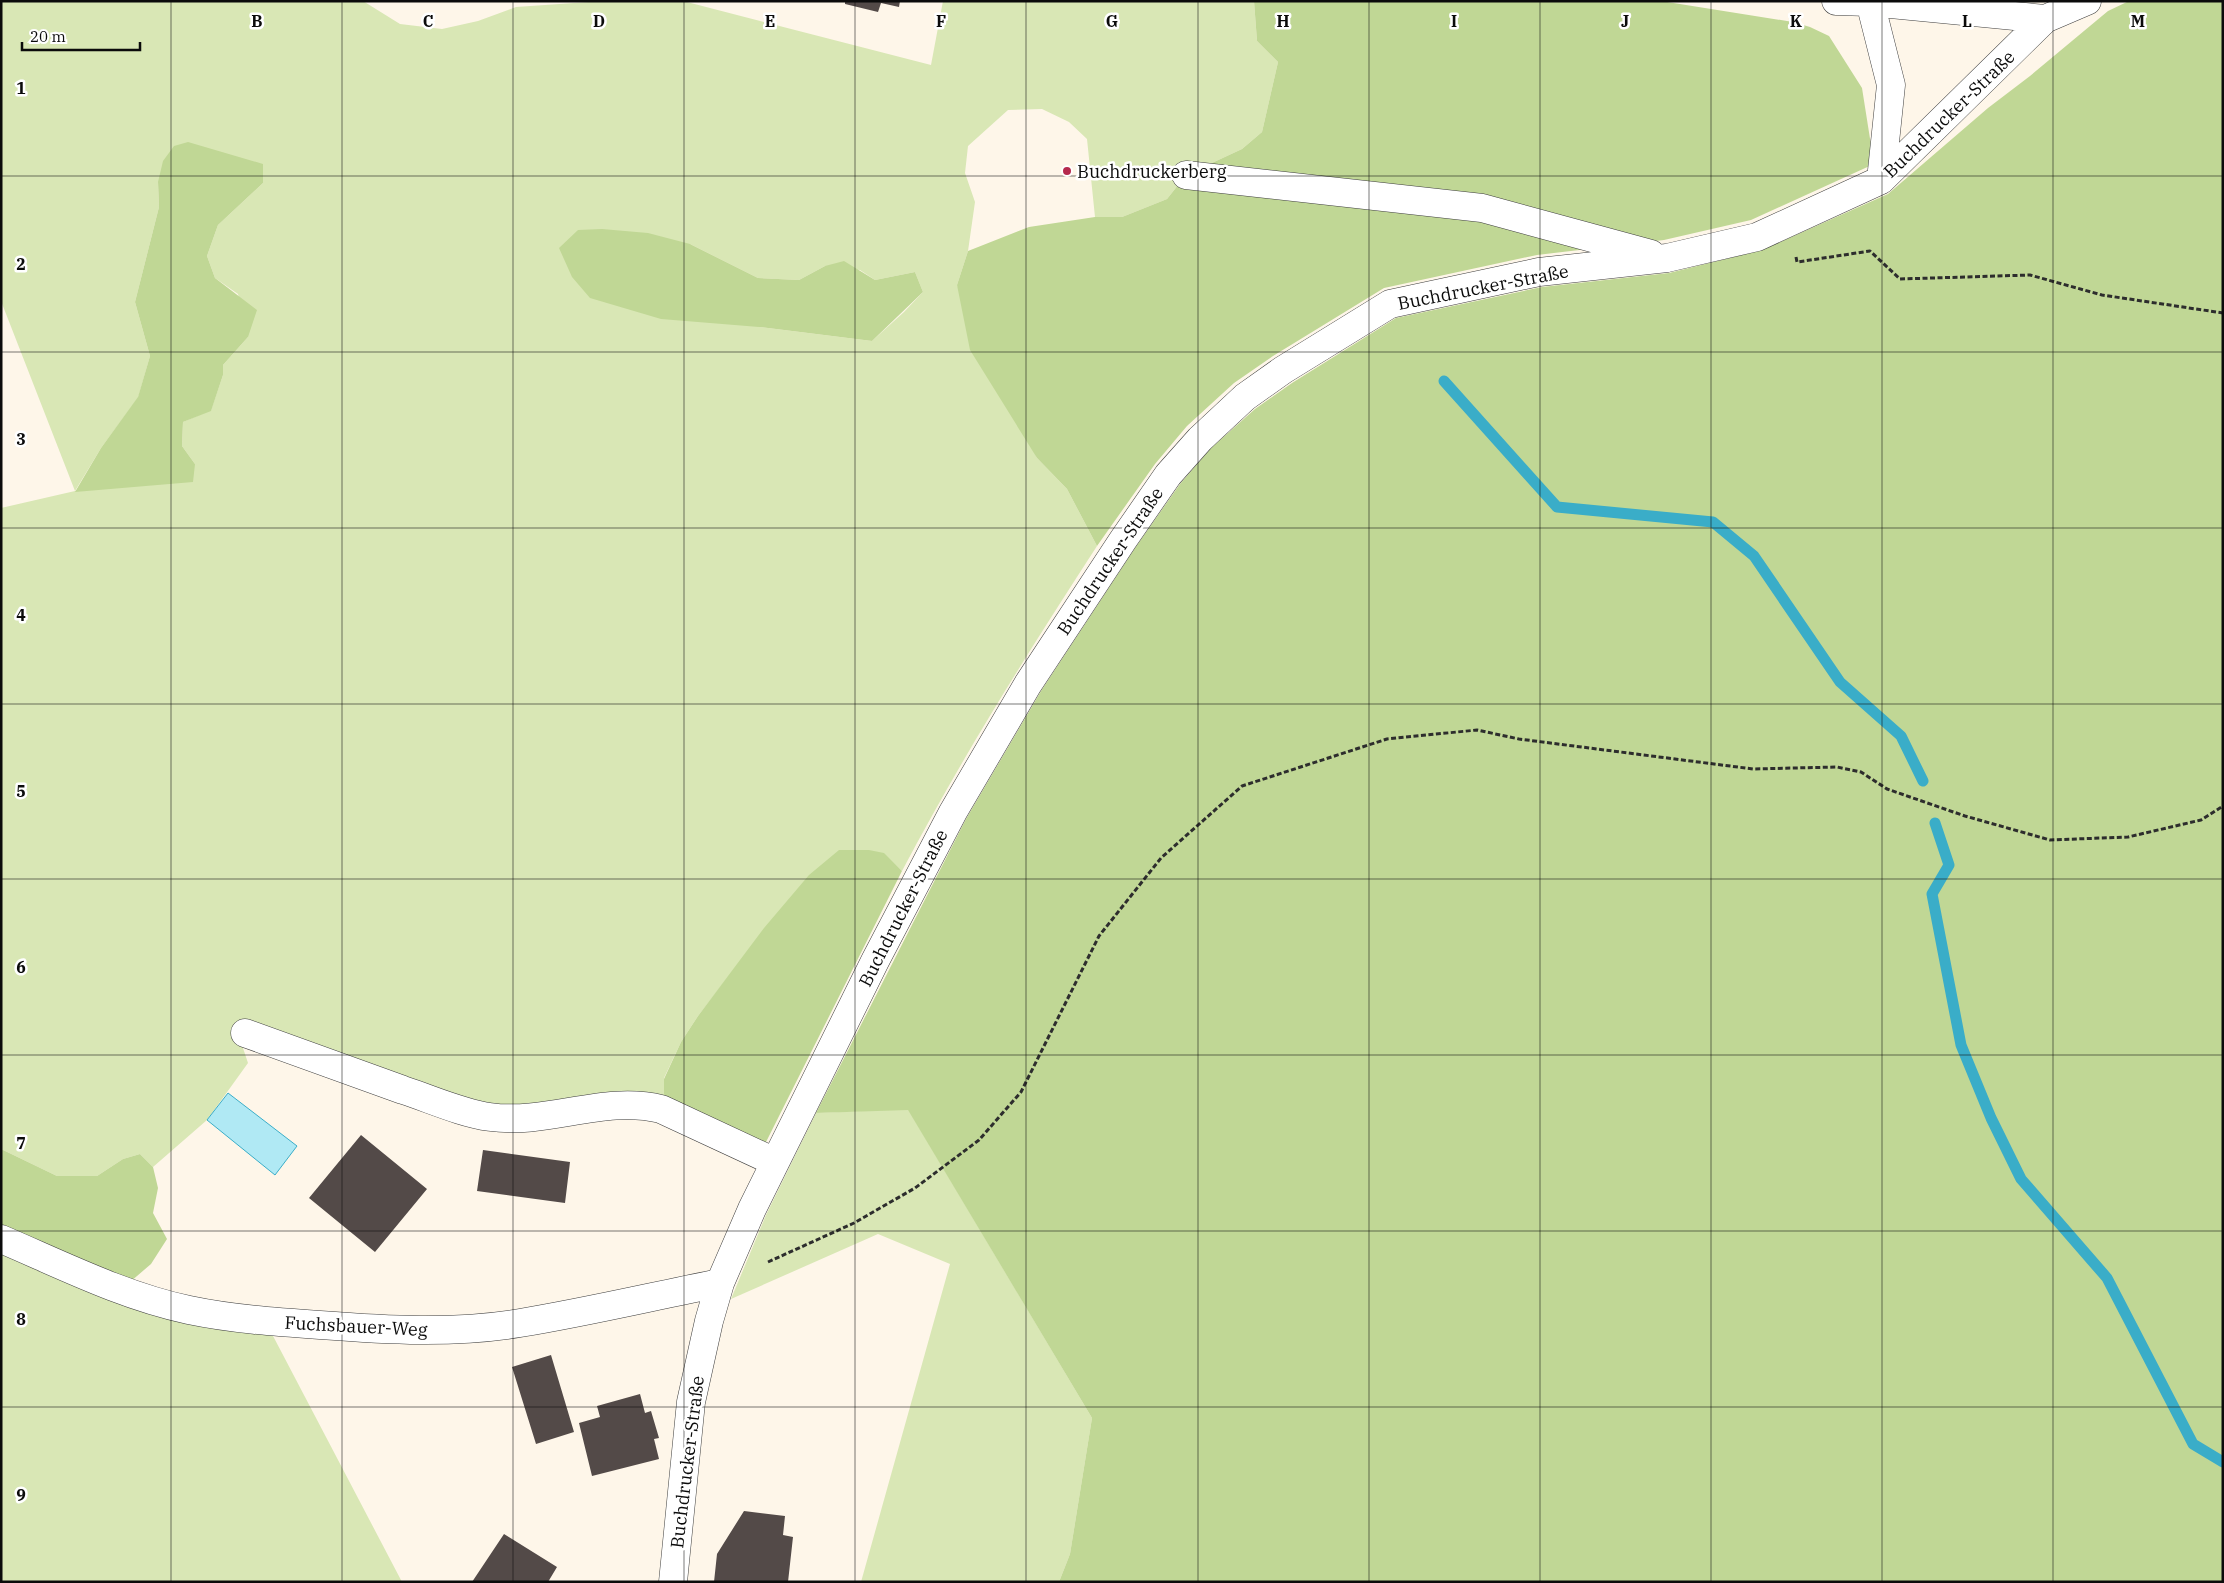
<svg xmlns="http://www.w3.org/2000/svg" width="2224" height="1583" font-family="'IBM Plex Serif',serif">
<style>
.green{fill:#d9e7b5;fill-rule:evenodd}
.forest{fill:#c0d795}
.water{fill:#b0e9f4;stroke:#3aadc8}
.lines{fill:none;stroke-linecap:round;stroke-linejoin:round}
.stream{stroke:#3aadc8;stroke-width:11}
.building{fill:#534a48}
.minor-casing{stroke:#3e3e3e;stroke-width:29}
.path{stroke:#2d2d2d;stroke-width:3;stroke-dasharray:5 2.5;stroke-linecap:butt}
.minor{stroke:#fff;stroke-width:28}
.grid{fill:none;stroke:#0b0b0b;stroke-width:1;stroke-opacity:0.55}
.poi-dot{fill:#b5294d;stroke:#fff;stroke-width:2}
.labels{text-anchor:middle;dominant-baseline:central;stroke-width:5;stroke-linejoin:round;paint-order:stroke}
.street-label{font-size:18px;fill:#0b0b0b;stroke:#fff}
.poi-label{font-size:18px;fill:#0b0b0b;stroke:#fff;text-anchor:start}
.grid-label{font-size:16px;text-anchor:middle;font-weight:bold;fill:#0b0b0b;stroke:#fff;stroke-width:5;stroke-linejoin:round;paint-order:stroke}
</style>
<rect width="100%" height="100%" fill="#fef6e9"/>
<path class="green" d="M1 1H363L400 24 442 29 478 21 516 7 603 1H683L931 65 943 1H1254L1257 41 1278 62 1262 132 1242 149 1186 175 1167 199 1122 217H1095L1087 139 1069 122 1042 109 1008 110 968 146 965 173 975 202 968 251 957 285 1037 458 1067 489 1097 546C1028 652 961 759 902 871L883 853 728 977 698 1016 681 1042 664 1078V1099L531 1108 490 1107 245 1033 243 1048 248 1063 207 1120 153 1167 140 1154 123 1159 97 1176H57L1 1149V508L75 491 1 301ZM158 182 263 183 218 225 207 256 215 278 238 294 248 337 223 365V375L211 410 183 422 182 446 195 464 75 491 101 448 138 398 150 356 135 302 159 207ZM690 244 758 278 799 280 825 266 860 270 875 280 915 272 923 292 904 312 872 341 759 327Z
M908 1109 1092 1418 1070 1554 1059 1582H861L950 1264 878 1234 731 1299 766 1215 816 1113Z
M1 1252 272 1334 402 1582H1Z"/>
<path class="forest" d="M1254 1H1661L1793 22 1810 27 1829 36 1862 88 1874 164 1751 220 1664 240 1537 255 1384 288 1273 356 1234 383 1187 426 1155 464 1097 546 1067 489 1037 458 970 350 957 285 968 251 1029 227 1095 217H1122L1167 199 1186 175 1242 149 1262 132 1278 62 1257 41Z
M2129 1H2223V1582H1059L1070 1554 1092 1418 908 1110 816 1113 966 819 1041 691 1135 548 1180 484 1210 449 1255 409 1292 383 1396 318 1542 287 1669 273 1762 250 1888 194 1988 108 2030 76 2108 11Z
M188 142 263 164V183L218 225 207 256 215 278 257 310 248 337 223 365V375L211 411 183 422 182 446 195 464 193 482 75 492 101 448 138 397 150 356 135 302 159 207 158 182 163 161 174 146Z
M602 229 648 233 690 244 758 278 799 280 825 266 844 261 875 280 915 272 923 292 872 341 759 327 661 319 590 298 572 277 559 248 578 230Z
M839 850H869L884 853 902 871 764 1146 664 1099V1079L681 1042 698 1016 764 928 809 875Z
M1 1149 57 1176H97L123 1159 140 1154 153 1167 158 1188 153 1213 167 1239 151 1264 130 1282 1 1228Z"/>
<path class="water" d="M228 1093 297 1146 275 1175 207 1120Z"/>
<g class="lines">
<path class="stream" d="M1444 381 1557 507 1713 522 1754 556 1840 682 1901 736 1923 781
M1935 823 1949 865 1932 894 1961 1045 1991 1118 2021 1179 2107 1278 2193 1444 2223 1462"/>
</g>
<path class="building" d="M845 1H900L899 7 881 3 878 12 845 4Z
M361 1135 427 1189 375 1252 309 1198Z
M483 1150 570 1162 565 1203 477 1191Z
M551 1355 574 1432 536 1444 512 1367Z
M640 1394 645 1413 651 1411 659 1438 654 1439 659 1459 592 1476 579 1423 600 1417 597 1406Z
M744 1511 785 1516 783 1535 793 1537 788 1582H714L717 1554Z
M504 1534 557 1567 548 1582H472Z"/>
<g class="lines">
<defs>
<path id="minor" d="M1836 1 1870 2 2045 19 2087 1
M1870 2 1891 85 1881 180
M1186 175 1482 208 1651 254
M245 1033C298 1052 351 1071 403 1090 431 1099 461 1113 490 1117 548 1125 604 1095 661 1109L775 1162
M1 1239C62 1265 123 1296 189 1310 232 1319 276 1322 320 1325 386 1330 454 1334 520 1323 587 1312 654 1296 720 1283
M673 1582 691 1402 709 1321 720 1283 752 1209 875 961 953 812 1028 684 1123 540 1168 475 1200 439 1245 397 1283 370 1390 304 1539 272 1667 258 1757 237 1881 180 2045 19"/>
</defs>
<use href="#minor" class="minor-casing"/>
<path class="path" d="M1796 257 1797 262 1870 251 1900 279 2030 275 2102 295 2223 313
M768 1262 854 1223 915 1188 979 1140 1021 1092 1099 936 1161 858 1242 786 1387 739 1477 730 1519 739 1753 769 1837 767 1861 772 1887 789 1965 816 2050 840 2128 837 2201 820 2223 806"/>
<use href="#minor" class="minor"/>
</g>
<path class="grid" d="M171 1V1582M342 1V1582M513 1V1582M684 1V1582M855 1V1582M1026 1V1582M1198 1V1582M1369 1V1582M1540 1V1582M1711 1V1582M1882 1V1582M2053 1V1582M1 176H2223M1 352H2223M1 528H2223M1 704H2223M1 879H2223M1 1055H2223M1 1231H2223M1 1407H2223"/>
<circle class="poi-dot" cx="1067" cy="171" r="5"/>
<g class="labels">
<g class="street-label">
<text transform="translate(1949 114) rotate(-44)">Buchdrucker-Straße</text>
<text transform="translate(1483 287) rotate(-11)">Buchdrucker-Straße</text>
<text transform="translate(1110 561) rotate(-56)">Buchdrucker-Straße</text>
<text transform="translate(903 908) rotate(-63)">Buchdrucker-Straße</text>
<text transform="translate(356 1326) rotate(3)">Fuchsbauer-Weg</text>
<text transform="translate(687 1462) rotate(-83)">Buchdrucker-Straße</text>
</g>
<g class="poi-label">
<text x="1077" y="171">Buchdruckerberg</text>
</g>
</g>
<g class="grid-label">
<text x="257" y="27">B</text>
<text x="428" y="27">C</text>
<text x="599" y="27">D</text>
<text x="770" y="27">E</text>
<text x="941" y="27">F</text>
<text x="1112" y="27">G</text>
<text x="1283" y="27">H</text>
<text x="1454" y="27">I</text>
<text x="1625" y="27">J</text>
<text x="1796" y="27">K</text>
<text x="1967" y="27">L</text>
<text x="2138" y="27">M</text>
<text x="21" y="94">1</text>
<text x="21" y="270">2</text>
<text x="21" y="445">3</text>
<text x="21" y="621">4</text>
<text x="21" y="797">5</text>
<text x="21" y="973">6</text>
<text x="21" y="1149">7</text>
<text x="21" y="1325">8</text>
<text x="21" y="1501">9</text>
</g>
<rect width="2224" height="1583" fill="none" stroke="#0b0b0b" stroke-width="5"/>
<path d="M22 42v8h118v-8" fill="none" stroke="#0b0b0b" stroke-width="2.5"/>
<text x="30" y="42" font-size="15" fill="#0b0b0b" stroke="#ffffff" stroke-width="4" paint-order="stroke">20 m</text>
</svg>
